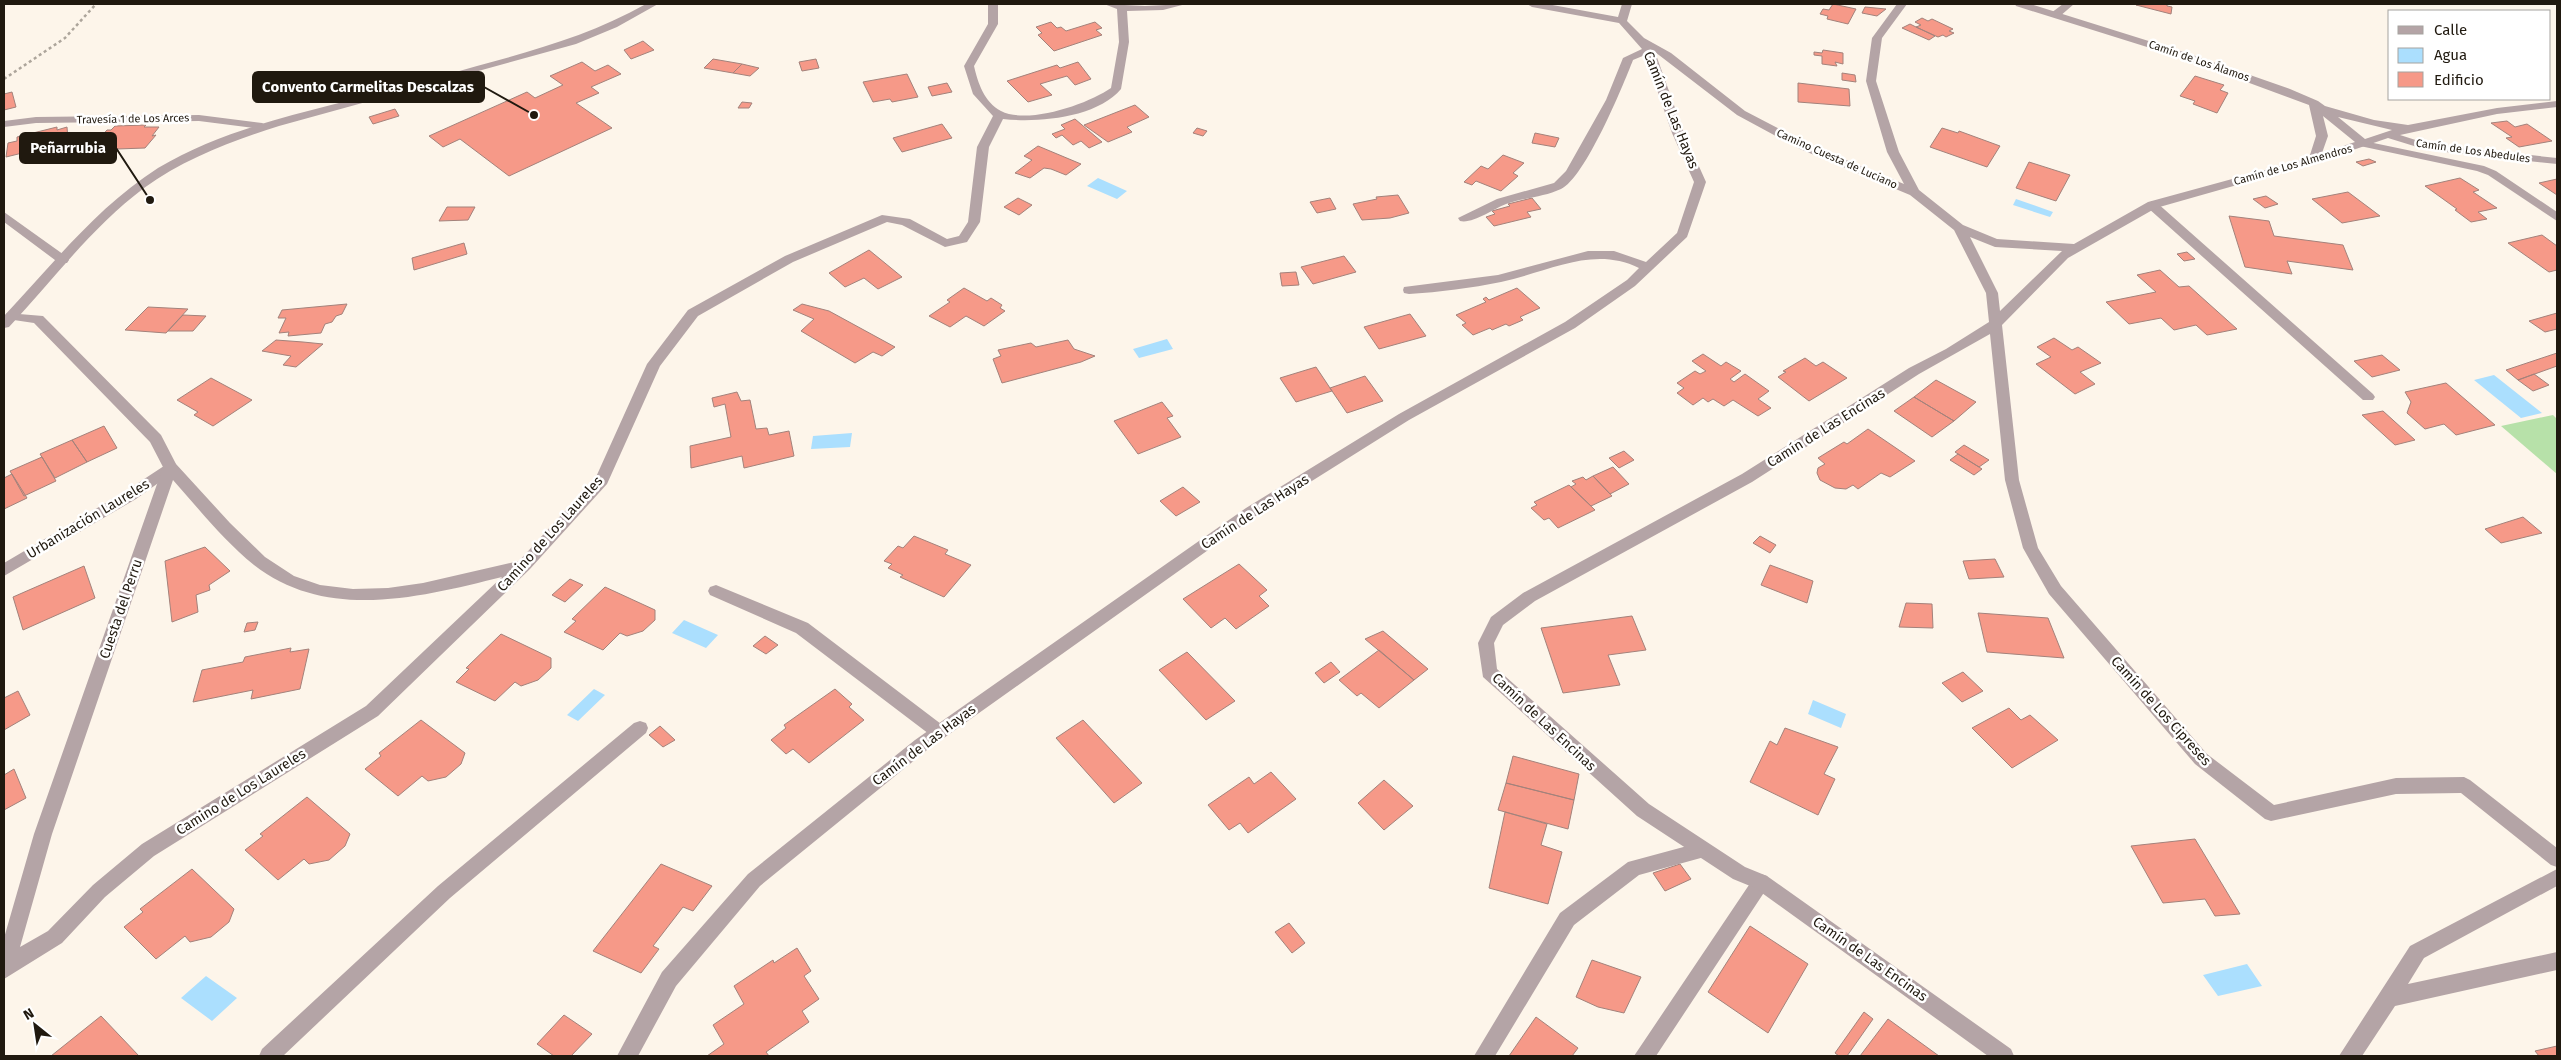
<svg xmlns="http://www.w3.org/2000/svg" width="2561" height="1060" font-family="'Fira Sans',sans-serif">
<style>
.green{fill:#b7e1a9}
.water{fill:#abdffe}
.building{fill:#f69988;stroke:#a3827b}
.lines{fill:none;stroke-linecap:round;stroke-linejoin:round}
.path{stroke:#ada59b;stroke-width:2.5;stroke-dasharray:3 3;stroke-linecap:butt}
.service{fill:#b4a4a6;fill-rule:evenodd}
.minor{fill:#b4a4a6;fill-rule:evenodd}
.tertiary{fill:#b4a4a6;fill-rule:evenodd}
.labels{text-anchor:middle;dominant-baseline:central;stroke-width:5;stroke-linejoin:round;paint-order:stroke}
.far-street-label{font-size:11px;fill:#20190f;stroke:#fff}
.street-label{font-size:14px;fill:#20190f;stroke:#fff}
.leader{fill:none;stroke:#20190f;stroke-width:2}
.callout-dot{fill:#20190f;stroke:#fff;stroke-width:2}
.callout{fill:#20190f;stroke:#20190f;stroke-width:2}
.callout-label{font-size:15px;text-anchor:middle;font-weight:bold;fill:#fff}
</style>
<rect width="100%" height="100%" fill="#fdf5ea"/>
<path class="green" d="M2553 415 2557 419V474L2501 426Z"/>
<path class="water" d="M1098 178 1127 191 1117 199 1087 186Z
M2016 199 2053 212 2050 217 2013 205Z
M1167 339 1173 349 1139 358 1133 349Z
M2494 375 2542 413 2521 418 2474 380Z
M852 433 850 447 811 449 813 436Z
M684 620 718 635 706 648 672 633Z
M594 689 605 695 578 721 567 715Z
M1813 700 1846 714 1841 728 1808 714Z
M2247 964 2262 986 2218 996 2203 975Z
M206 976 237 998 212 1021 181 998Z"/>
<path class="building" d="M1833 4 1856 9 1848 24 1827 19 1828 16 1820 14 1823 9 1829 10Z
M2167 4V6L2172 7 2171 14 2136 5Z
M1865 7 1886 9 1877 16 1862 13Z
M1922 18 1928 21 1932 19 1953 29 1949 31 1954 33 1946 37 1943 35 1938 37 1916 27 1921 25 1915 22Z
M1051 22 1057 28 1061 27 1066 31 1095 22 1102 28 1096 30 1102 35 1054 51 1038 35 1042 33 1036 27Z
M1910 24 1916 27 1935 36 1929 40 1902 28Z
M643 41 654 50 631 59 624 50Z
M1823 50 1843 53V64L1835 62 1837 66 1822 64V56L1814 55V52L1822 53Z
M713 59 742 64 733 73 704 68Z
M816 59 819 68 802 71 799 62Z
M582 62 595 71 608 65 621 74 591 87 599 93 576 103 612 128 509 176 460 139 443 147 429 136 527 92 535 98 563 85 550 76Z
M1078 62 1091 79 1075 85 1067 76 1040 84 1052 95 1028 102 1007 81 1057 65 1060 68Z
M742 64 759 68 750 76 733 73Z
M1842 73 1855 75 1856 82 1842 80Z
M907 74 918 97 892 102 890 99 873 102 863 82Z
M2195 76 2224 85 2220 90 2228 93 2217 113 2193 104 2195 101 2180 96Z
M947 83 952 92 932 96 928 87Z
M1798 83 1849 89 1850 106 1798 102Z
M12 92 16 107 4 110V94Z
M742 102 752 103 749 108H738Z
M1135 105 1149 117 1127 127 1132 132 1108 142 1084 125Z
M395 109 399 116 373 124 369 117Z
M1075 119 1102 142 1089 148 1081 141 1073 145 1062 135 1056 138 1052 134 1065 129 1061 125Z
M2507 121 2515 127 2527 124 2552 141 2519 147 2506 138 2512 137 2491 123Z
M942 124 952 138 902 152 893 138Z
M146 125 144 127H159L152 136 156 135 145 148 117 149 115 153H86L107 130H111L115 126Z
M57 127V130L67 127 68 140 52 144 51 146 6 157 8 143 17 141V137Z
M1197 128 1207 131 1203 136 1193 133Z
M1942 128 1958 133 1959 131 2000 146 1987 167 1930 147Z
M1535 133 1559 138 1555 147 1532 143Z
M1038 146 1081 164 1066 175 1051 169 1044 168 1030 178 1015 173 1032 160 1024 156Z
M1503 155 1524 163 1513 173 1518 176 1501 191 1476 181 1472 185 1464 182 1481 166 1488 169Z
M2369 159 2376 162 2363 166 2356 162Z
M2029 162 2070 175 2056 201 2016 188Z
M2460 178 2479 190 2473 192 2497 208 2478 212 2487 219 2471 222 2455 210 2457 209 2425 186Z
M2557 179V195L2539 183Z
M2348 192 2380 216 2342 223 2312 199Z
M1398 195 1409 213 1390 218 1362 220 1353 204 1377 199 1376 197Z
M2266 196 2278 204 2265 208 2253 199Z
M1018 198 1032 205 1019 215 1004 207Z
M1330 198 1336 209 1317 213 1310 202Z
M1532 198 1541 209 1527 212 1531 217 1494 226 1486 217 1495 214 1492 211 1510 206 1508 204Z
M447 207H475L468 220 439 221Z
M2229 216 2269 221 2274 236 2343 245 2353 270 2287 261 2292 274 2245 267Z
M2542 235 2557 246V270L2549 272 2508 243Z
M464 243 467 254 414 270 412 258Z
M869 250 902 277 878 289 864 278 845 287 829 273Z
M2187 252 2195 259 2184 261 2177 254Z
M1344 256 1356 272 1313 284 1301 267Z
M2160 270 2179 287 2189 286 2237 329 2207 335 2196 325 2174 330 2161 318 2129 324 2106 302 2156 292 2137 275Z
M1296 272 1299 285 1282 286 1280 273Z
M964 288 987 301 991 298 1002 305 1000 308 1005 311 984 326 966 316 950 327 929 316 950 302 947 300Z
M1517 288 1540 308 1520 317 1523 320 1509 326 1506 324 1492 330 1490 328 1473 335 1462 325 1466 323 1456 315 1486 302 1483 299 1486 297 1489 300Z
M347 304 342 314 336 316 332 322 325 324 321 333 288 336 289 332 279 333 286 318H278L282 310Z
M802 304 829 311 895 347 882 356 873 352 855 363 801 331 814 319 793 310Z
M148 307 188 309 166 333 125 330Z
M2557 313V329L2545 332 2529 321Z
M1410 314 1426 336 1379 349 1364 327Z
M183 315 206 316 193 331H168Z
M2054 338 2072 350 2078 347 2101 363 2080 372 2095 384 2075 394 2036 364 2051 357 2037 347Z
M276 340 303 342 323 344 296 367 283 365 291 356 262 351Z
M1068 340 1074 349 1095 356 1081 362 1002 383 993 359 1001 356 998 350 1031 343 1036 347Z
M2557 353V366L2518 380 2506 370Z
M1703 354 1721 366 1726 362 1741 371 1730 379 1734 382 1745 374 1769 391 1758 399 1771 408 1758 416 1733 400 1724 406 1713 399 1708 402 1703 398 1693 405 1677 393 1684 388 1677 383 1695 371 1700 374 1706 371 1692 361Z
M2382 355 2400 370 2372 377 2354 361Z
M1805 358 1816 366 1823 362 1847 378 1809 401 1778 377 1786 372 1783 371Z
M1316 367 1332 391 1296 402 1280 378Z
M2534 374 2549 385 2533 391 2518 380Z
M1365 376 1383 401 1347 413 1330 388Z
M211 378 252 400 213 426 194 415 198 412 177 400Z
M1936 380 1976 402 1954 421 1914 397Z
M2446 383 2495 425 2456 435 2444 424 2425 429 2407 413 2411 402 2405 392Z
M737 392 741 401 750 400 756 429 767 428 769 435 789 431 794 456 744 468 742 456 691 468 690 446 731 437 725 404 714 407 712 398Z
M1914 397 1954 421 1932 437 1894 411Z
M1162 402 1173 416 1167 418 1181 437 1138 454 1114 421Z
M2383 411 2415 440 2395 445 2362 415Z
M104 426 117 448 87 462 72 440Z
M1868 429 1915 461 1890 477 1881 473 1858 489 1853 485 1846 489 1835 488 1820 480 1817 473 1818 468 1825 464 1818 458 1844 442 1847 444Z
M72 440 87 462 55 478 40 454Z
M1964 445 1989 460 1979 467 1955 452Z
M1624 451 1634 460 1619 468 1609 458Z
M1958 454 1979 467 1982 469 1974 475 1950 460Z
M42 457 56 481 24 496 10 471Z
M1613 467 1629 484 1610 494 1593 476Z
M12 474 27 498 4 509V478Z
M1593 476 1612 496 1591 506 1571 487 1576 484 1572 481 1583 477 1586 480Z
M1569 485 1595 510 1558 528 1549 518 1544 520 1531 508 1537 505 1534 502Z
M1183 487 1200 502 1176 516 1160 501Z
M2523 517 2542 533 2501 543 2485 529Z
M914 536 948 550 945 554 971 565 944 597 900 577 903 575 888 568 892 564 884 561 898 546 903 548Z
M1760 536 1776 545 1770 553 1753 543Z
M205 547 230 571 209 585 210 590 196 595 198 612 172 622 165 561Z
M1995 559 2004 577 1969 579 1963 561Z
M1239 564 1267 590 1259 596 1269 606 1236 629 1225 618 1211 628 1183 599Z
M1770 565 1813 581 1807 603 1761 585Z
M84 566 95 598 23 630 13 597Z
M570 579 583 585 565 602 552 595Z
M605 587 655 610V620L643 631 627 636 620 633 603 650 564 632 576 621 572 619Z
M1906 603 1932 604 1933 628 1899 627Z
M1978 613 2048 618 2064 658 1987 652Z
M1632 616 1646 650 1608 655 1620 685 1563 693 1541 628Z
M258 622 255 630 244 632 247 623Z
M1383 631 1428 669 1414 680 1365 639Z
M501 634 551 658V668L538 680 521 686 515 682 495 701 456 682 469 669 466 668Z
M765 636 778 645 766 654 753 646Z
M291 648 290 652 309 649 300 689 251 699 253 690 193 702 202 670 243 662 245 657Z
M1379 650 1414 680 1379 708 1361 693 1357 696 1339 680Z
M1187 652 1235 701 1206 720 1159 670Z
M1331 662 1340 672 1324 683 1315 673Z
M1963 672 1983 691 1962 702 1942 683Z
M835 689 852 704 849 707 864 720 809 763 793 749 786 754 771 740 786 728 784 725Z
M18 691 30 715 4 730V698Z
M2009 708 2021 720 2030 715 2058 740 2012 768 1972 728Z
M421 720 465 753 461 764 446 777 428 781 422 776 398 796 365 769 381 756 379 753Z
M1083 720 1142 783 1114 803 1056 738Z
M660 726 675 740 663 747 649 735Z
M1785 728 1838 747 1824 774 1835 779 1818 815 1750 782 1770 741 1777 745Z
M1513 756 1579 774 1574 800 1506 783Z
M14 769 26 798 4 810V775Z
M1271 772 1296 799 1248 833 1240 823 1229 830 1208 805 1249 777 1254 784Z
M1384 780 1413 806 1384 830 1358 803Z
M1506 783 1574 800 1568 829 1498 810Z
M307 797 350 834 345 846 329 860 309 864 304 859 278 880 245 850 263 836 260 834Z
M1505 812 1547 824 1541 845 1562 852 1548 904 1489 888Z
M2195 839 2240 914 2215 916 2205 899 2163 903 2131 846Z
M661 864 712 886 693 911 683 907 653 946 659 949 641 973 593 951Z
M1680 864 1691 879 1665 891 1653 873Z
M192 869 234 909 229 922 211 937 190 942 185 936 156 959 124 927 143 912 140 909Z
M1289 923 1305 943 1292 953 1275 932Z
M1750 926 1808 964 1768 1033 1708 992Z
M797 948 811 971 804 976 819 999 802 1011 809 1022 766 1052 769 1056H707L724 1044 713 1025 744 1004 734 986 773 960 774 963Z
M1592 960 1641 977 1624 1013 1598 1007 1576 997Z
M1864 1012 1873 1019 1847 1056H1839L1835 1053Z
M564 1015 592 1034 571 1056H554L537 1044Z
M101 1016 139 1056H51Z
M1536 1017 1578 1048 1572 1056H1509Z
M1888 1019 1939 1056H1860Z
M2557 1046V1056H2539L2535 1051Z"/>
<g class="lines">
<path class="path" d="M4 79 65 38 96 4"/>
<path class="service" d="M2063 4H2074L2059 17H2051V13Z
M2364 141 2484 166 2496 171 2557 212V221L2488 175 2477 171 2360 146V142Z
M2152 201 2156 202 2373 394 2375 397 2373 400H2363L2148 208 2146 205Z
M170 462 175 463 177 467 175 471 136 499 4 576V563L126 491Z
M716 585 808 623 945 727 947 732 945 737 939 739 933 737 796 633 710 595 708 591 710 587Z
M640 721 646 723 648 728 646 733 450 898 283 1056H259L262 1049 438 886 634 723Z
M1702 842 1708 844 1711 850 1708 856 1639 875 1574 925 1495 1056H1474L1560 913 1628 862Z
M1761 874 1767 876 1770 882 1767 888 1656 1056H1634L1755 876Z"/>
<path class="minor" d="M988 4H998V24L974 66C978 83 984 102 1001 111 1028 125 1088 104 1111 88L1119 42 1117 9 1104 4 1145 6 1186 4 1163 10 1127 11 1129 42 1121 89C1097 118 1037 123 1003 119L989 147 980 222 967 242 945 247 902 225 887 222 793 262 698 316 660 366 607 484 530 569 378 716 154 856 105 897 62 943 4 979V938L34 834 163 467 150 442 34 323 7 319 5 316 7 313 43 316 161 435 176 464 230 523 265 557 294 576 320 585 353 589 388 588 423 583 519 561 596 477 647 364 688 310 785 256 882 215 910 219 947 239 959 236 968 222 977 147 993 116 973 94 964 66 988 24ZM173 480C199 509 224 541 254 565 327 622 421 597 502 577L366 706 142 844 93 885 48 931 20 947 52 834Z
M1527 4H1547L1618 17 1622 4H1632L1627 21 1644 38 1671 53 1745 111 1808 144 1904 184 1887 152 1866 81 1872 38 1897 4H1907L1882 38 1876 81 1899 152 1919 190 1963 225 1997 239 2074 244 2148 202 2309 158 2316 136 2309 105 2179 57 2016 6 2015 4H2030L2187 53 2290 89 2318 101 2325 106 2374 120 2408 125 2497 108 2557 101V107L2497 114 2400 135 2428 144 2557 158V164L2427 150 2388 138 2318 162 2156 208 2068 258 2002 325 2019 480 2038 548 2061 586 2207 754 2274 805 2396 778 2464 777 2470 780 2557 848V867L2551 865 2461 793 2396 794 2271 821 2265 819 2195 764 2049 594 2023 548 2005 480 1990 334 1919 374 1752 482 1535 601 1503 625 1494 643 1497 669 1649 804 1745 867 1767 876 2011 1049 2014 1056H1988L1755 888 1733 879 1637 816 1483 677 1478 643 1491 617 1523 593 1742 474 1909 368 1946 349 1989 322 1986 293 1954 230 1910 195 1800 149 1737 115 1655 52 1684 133 1706 182 1687 237 1635 286 1575 328 1409 420 1256 516 927 750 760 886 676 986 638 1056H617L662 972 748 874 915 740 1246 508 1399 414 1565 322 1627 280 1639 268C1593 245 1548 272 1501 282 1471 288 1440 292 1409 294L1404 293 1403 290 1404 287 1498 275 1588 251H1614L1646 262 1677 233 1694 182 1672 133 1645 55 1633 60C1623 86 1585 178 1561 189 1544 197 1523 198 1506 204 1493 209 1473 224 1460 221L1458 218 1497 199 1554 183 1566 171 1606 100 1623 58 1642 49 1619 23 1532 7ZM2323 116 2355 142 2322 153 2328 136ZM2338 117 2392 130 2365 139ZM1970 237 1995 247 2062 251 2000 311 1998 293Z
M199 115 262 123 268 126 262 129 199 121 36 123 4 127V121L36 117Z
M4 212 67 257 69 260 67 263H59L4 222Z
M2557 869V886L2424 958 2408 984 2557 952V970L2395 1006 2362 1056H2339L2410 946Z"/>
<path class="tertiary" d="M646 4H658L617 27 576 44 279 126C232 141 184 159 144 188 92 227 53 280 9 327L4 328V316C53 264 97 207 158 168 211 136 272 120 331 105 380 93 429 80 477 66 536 50 593 34 646 4Z"/>
</g>
<g class="labels">
<g class="far-street-label">
<text transform="translate(2199 61) rotate(19)">Camín de Los Álamos</text>
<text transform="translate(133 119) rotate(-1)">Travesía 1 de Los Arces</text>
<text transform="translate(2473 151) rotate(8)">Camín de Los Abedules</text>
<text transform="translate(1837 159) rotate(24)">Camino Cuesta de Luciano</text>
<text transform="translate(2293 165) rotate(-16)">Camín de Los Almendros</text>
</g>
<g class="street-label">
<text transform="translate(1671 110) rotate(68)">Camín de Las Hayas</text>
<text transform="translate(1826 428) rotate(-32)">Camín de Las Encinas</text>
<text transform="translate(1255 512) rotate(-33)">Camín de Las Hayas</text>
<text transform="translate(88 519) rotate(-31)">Urbanización Laureles</text>
<text transform="translate(550 534) rotate(-48)">Camino de Los Laureles</text>
<text transform="translate(121 609) rotate(-71)">Cuesta del Perru</text>
<text transform="translate(2161 711) rotate(48)">Camín de Los Cipreses</text>
<text transform="translate(1544 722) rotate(43)">Camín de Las Encinas</text>
<text transform="translate(924 745) rotate(-37)">Camín de Las Hayas</text>
<text transform="translate(241 792) rotate(-32)">Camino de Los Laureles</text>
<text transform="translate(1870 959) rotate(35)">Camín de Las Encinas</text>
</g>
</g>
<path class="leader" d="M534 115L484 87M150 200L116 148"/>
<g class="callout-dot">
<circle cx="534" cy="115" r="5"/>
<circle cx="150" cy="200" r="5"/>
</g>
<g class="callout">
<rect x="253" y="72" width="231" height="30" rx="5"/>
<rect x="20" y="133" width="96" height="30" rx="5"/>
</g>
<g class="callout-label">
<text x="368" y="92">Convento Carmelitas Descalzas</text>
<text x="68" y="153">Peñarrubia</text>
</g>
<rect width="2561" height="1060" fill="none" stroke="#20190f" stroke-width="10"/>
<rect x="2388" y="10" width="162" height="90" fill="#ffffff" stroke="#a6a39f"/>
<rect x="2398" y="26" width="25" height="8" fill="#b4a4a6" stroke="#a6a39f"/>
<text x="2434" y="35" font-size="15" fill="#20190f">Calle</text>
<rect x="2398" y="48" width="25" height="15" fill="#abdffe" stroke="#a6a39f"/>
<text x="2434" y="60" font-size="15" fill="#20190f">Agua</text>
<rect x="2398" y="72" width="25" height="15" fill="#f69988" stroke="#a6a39f"/>
<text x="2434" y="85" font-size="15" fill="#20190f">Edificio</text>
<g transform="translate(35 1025) rotate(330)" stroke="#ffffff" stroke-width="4" paint-order="stroke">
<path d="M0-4L9 19L0 12L-9 19Z" fill="#20190f"/>
<text y="-8" font-size="14" font-weight="bold" text-anchor="middle" fill="#20190f">N</text>
</g>
</svg>
